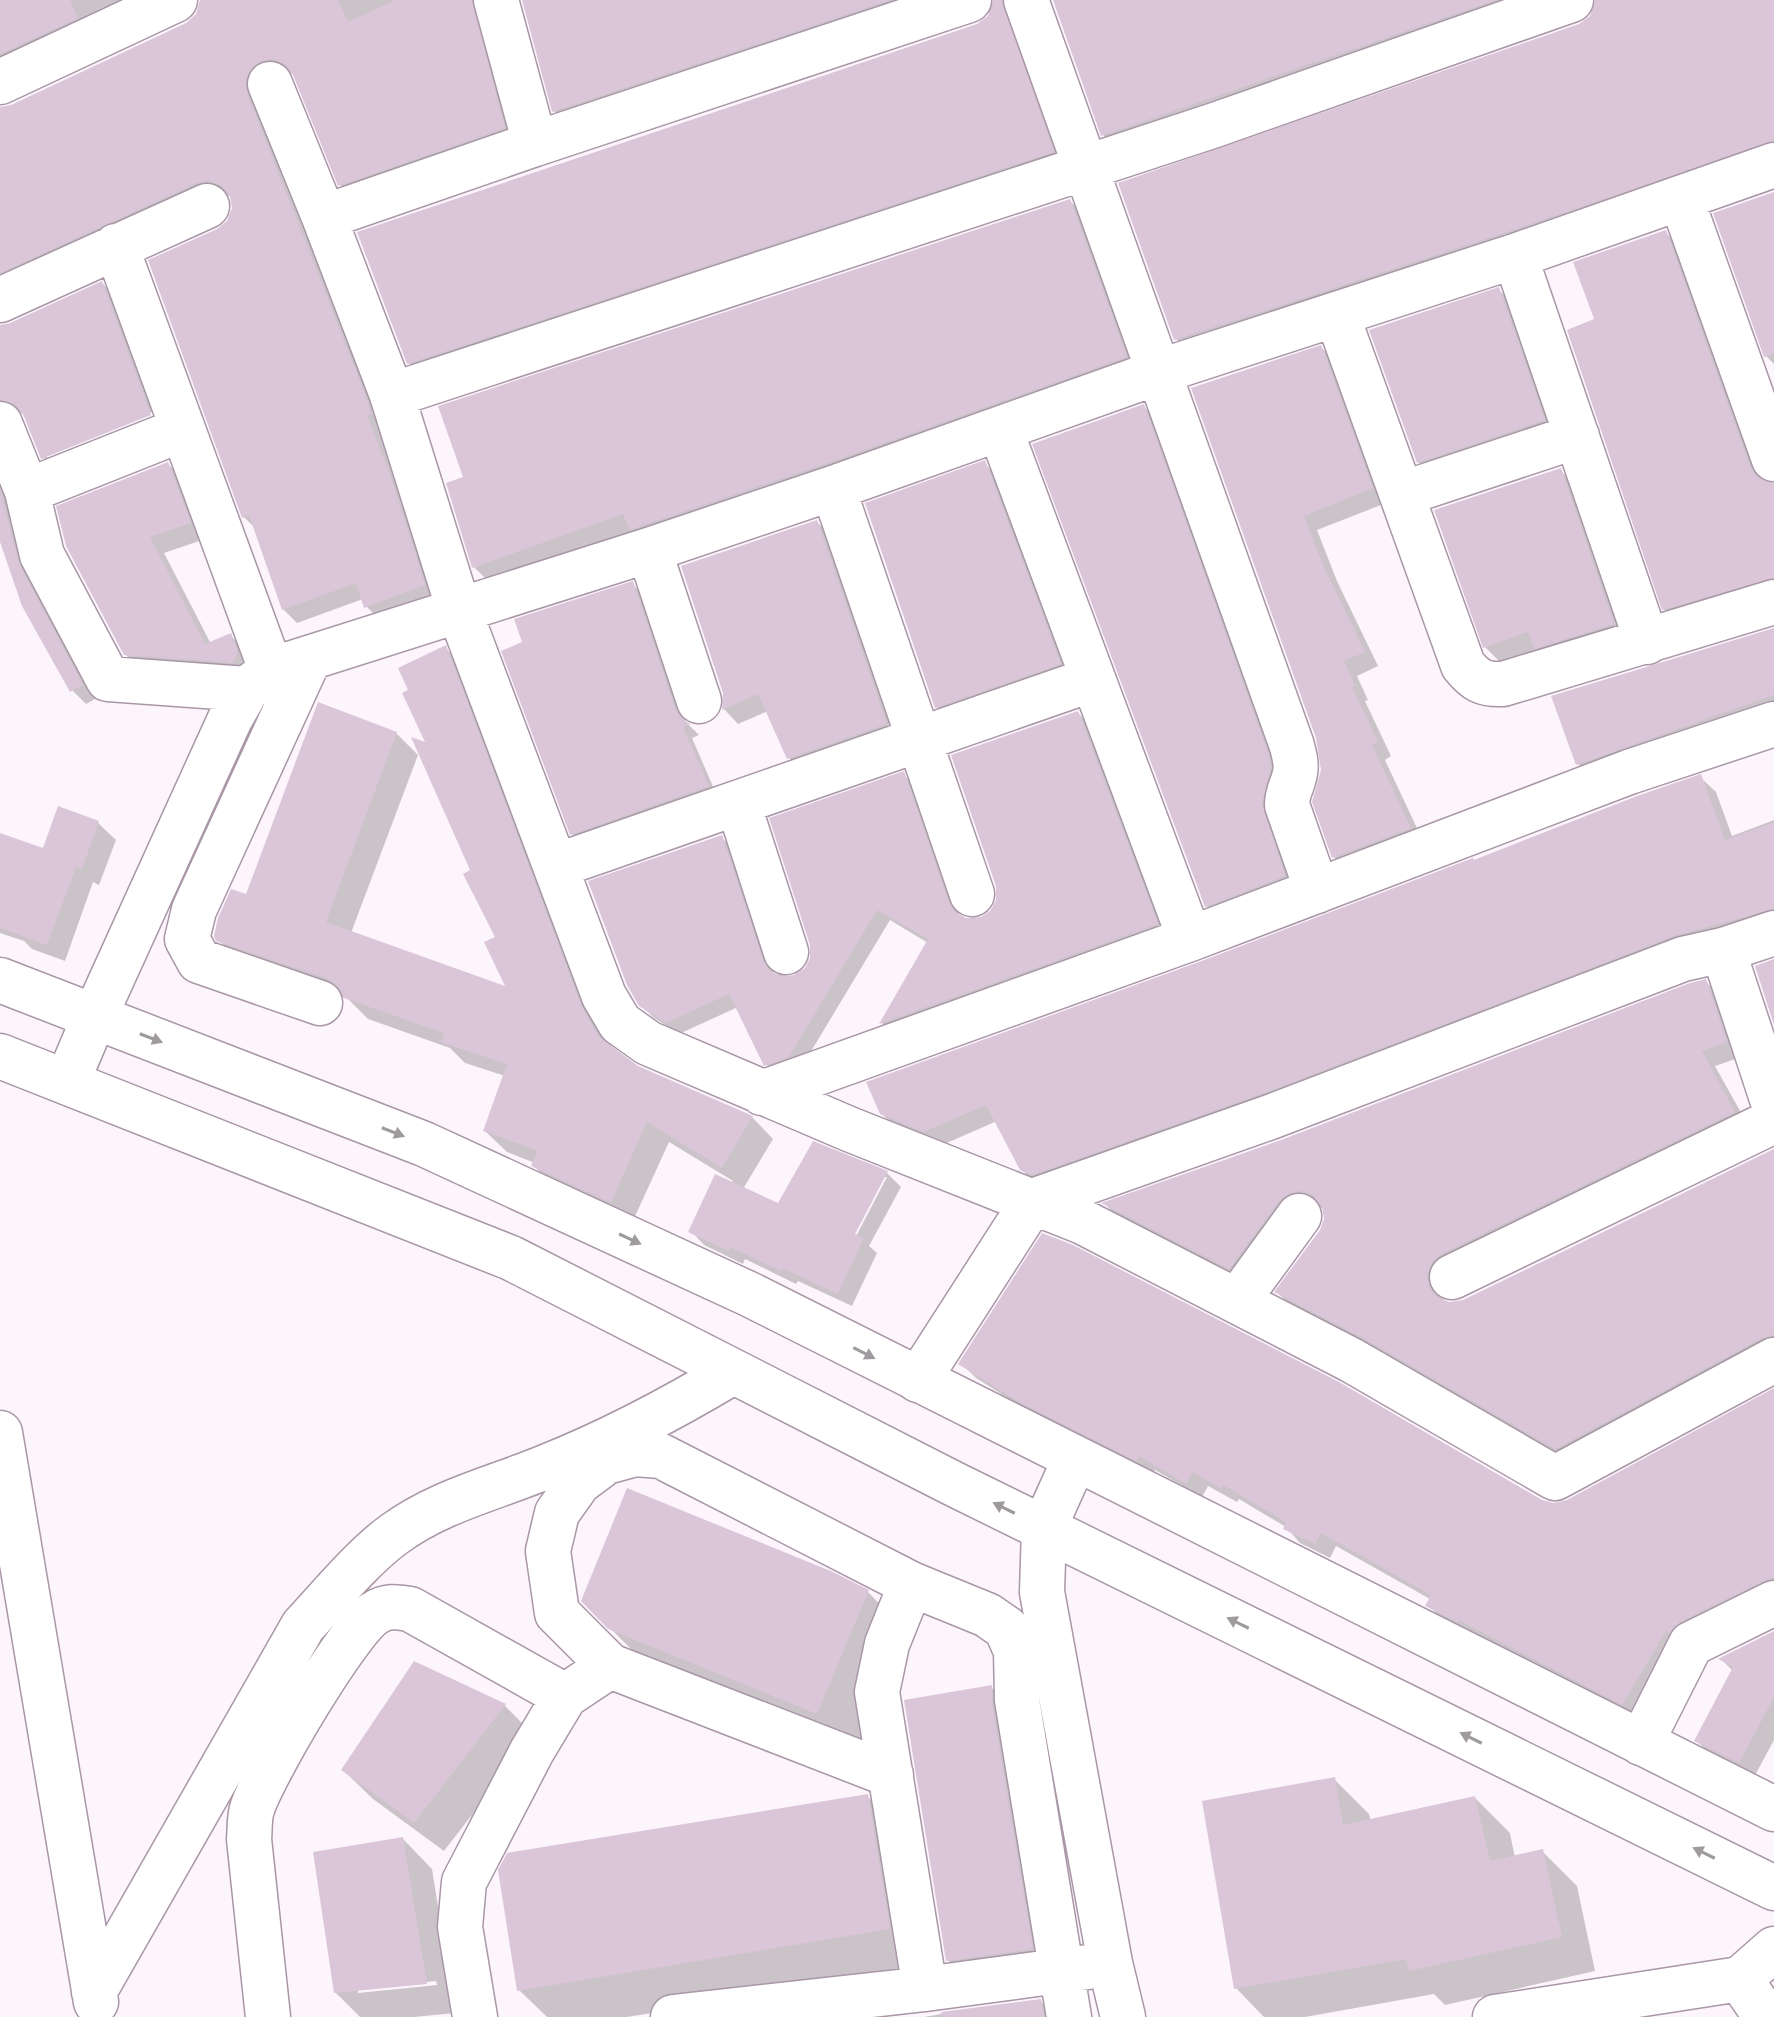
<svg xmlns="http://www.w3.org/2000/svg" width="1774" height="2017" font-family="Karla,sans-serif">
<style>
.shadow{fill:#0003;fill-rule:evenodd}
.building{fill:#dac6d8}
.lines{fill:none;stroke-linecap:round;stroke-linejoin:round}
.minor-casing{stroke:#a996a7;stroke-width:47}
.major-casing{stroke:#a996a7;stroke-width:47}
.minor{stroke:#fff;stroke-width:44}
.major{stroke:#fff;stroke-width:44}
.oneway{fill:#9e9a9e}
</style>
<rect width="100%" height="100%" fill="#fdf5fc"/>
<path class="shadow" d="M0 0H159L0 76Z
M211 0H490L518 142 354 199 340 184 296 75 290 73 274 75 438 600 380 620 366 606 363 599 297 623 283 609 256 529 244 517 218 230 228 222 234 209 232 197 224 194 0 294V108L11 107 187 24Z
M524 0H945L568 125 554 111Z
M995 0H1020L1066 166 423 377 409 363 978 26 990 17Z
M1055 0H1548L1117 149 1103 135Z
M1597 0H1774V157L1190 353 1176 339 1591 18Z
M1774 194V364L1766 356 1715 214Z
M1070 201 1086 217 1141 373 648 545 634 531 490 583 474 567 448 484Z
M1665 232 1680 247 1764 483 1774 485V595L1679 624 1664 609 1596 320Z
M102 283 116 297 157 410 47 454V458L158 414 164 429 57 472 43 457 26 415 18 412 6 414 0 418V327L11 325Z
M1499 290 1516 307 1561 437 1436 479 1418 462Z
M1321 347 1335 362 1386 503 1317 530 1337 581 1378 666 1357 676 1368 700 1365 701 1391 756 1385 760 1424 843 1348 871 1334 857 1318 737 1193 389Z
M1143 406 1157 420 1284 782 1298 890 1220 920 1206 906Z
M984 463 1000 479 1075 680 952 723 936 707Z
M168 464 184 480 205 539 164 553 211 644 230 635 246 651 253 670H142L125 654 59 508Z
M1560 470 1576 486 1629 640 1551 663 1537 649 1501 663 1485 647Z
M0 474 33 582 95 699 86 704 72 690 0 536Z
M817 522 832 537 901 739 804 773 789 758 768 711 738 724 724 709Z
M632 584 644 595 686 722 699 735 692 738 718 798 583 845 572 834 525 643Z
M1774 630V715L1593 779 1578 764Z
M445 648 467 669 602 1028 614 1051 637 1068 752 1117 773 1139 743 1189 779 1206 887 1173 901 1187 869 1246 877 1253 852 1306 798 1281 796 1284 745 1259 743 1264 704 1245 691 1231 733 1181 669 1142 632 1223 555 1187 533 1165 535 1163 507 1152 485 1131 505 1076 465 1063 450 1048 368 1019 348 999 240 962 218 939 248 897 396 733 418 755 351 933 509 989 497 938 428 745ZM883 1177H887L852 1244 849 1242Z
M1078 713 1090 725 1168 936 893 1035 882 1024 928 943 890 920 801 1068 778 1076 766 1064 738 1007 679 1034 653 1017 640 1004 721 837 733 849 774 974 795 977 807 970 903 774 915 786 960 917 966 920 981 919 992 912Z
M1700 777 1716 792 1732 836 1774 820V926L1037 1184 1021 1169 997 1121 940 1146 897 1129 881 1113 1474 862Z
M98 823 116 840 99 885 93 882 65 961 32 949 24 941 0 933V835L44 851Z
M1706 982 1721 997 1741 1057 1715 1066 1749 1127 1441 1290 1444 1302 1449 1304 1464 1301 1774 1151V1354L1572 1463 1292 1307 1277 1292 1321 1231 1326 1220 1324 1208 1305 1207 1245 1283 1119 1218 1105 1204 1282 1141Z
M961 1363 1554 1505 1568 1502 1774 1391V1597L1638 1718 1474 1634 1473 1636 1443 1620 1428 1605 1430 1599 1336 1546 1330 1558 1300 1543 1286 1527 1239 1499 1237 1502 1208 1486 1202 1497 1155 1470 1152 1474 1036 1416 976 1378Z
M868 1592 906 1631 856 1752 649 1667 583 1601Z
M1774 1633V1740L1754 1777 1711 1755 1696 1740 1733 1671 1721 1659Z
M991 1687 1030 1726 1070 1988 986 1999 948 1960Z
M504 1705 534 1735 444 1851 373 1799 343 1770Z
M1335 1780 1369 1814 1371 1821 1475 1798 1510 1833 1515 1858 1542 1851 1577 1886 1595 1971 1445 2005 1434 1994 1305 2017H1264L1236 1988Z
M868 1797 906 1835 928 1968 627 2017H547L519 1990Z
M403 1839 432 1869 455 2013 414 2017H360L335 1992ZM436 1981 437 1985 358 1993V1989Z
M1040 2001 1056 2017H924L941 2014Z"/>
<path class="building" d="M0 0H70L78 18 0 54Z
M200 0H338L348 22 395 0H472L505 128 338 186 293 75 286 65 274 59 261 61 251 68 245 80 247 93 365 394 371 414 367 415 392 480 425 585 364 608 356 583 282 610 249 515 242 518 148 260 217 229 227 221 232 208 230 196 222 186 210 181 197 183 0 273V107L11 105 186 23 196 14Z
M522 0H890L552 112Z
M993 0H1002L1054 152 407 364 357 232 977 24 988 16Z
M1053 0H1496L1101 136Z
M1595 0H1774V141L1507 232 1174 340 1118 183 1579 24 1590 16Z
M1774 192V354L1764 357 1713 213Z
M1070 199 1127 357 825 464 641 526 630 530 623 514 472 568 446 483 463 477 438 406Z
M1666 230 1750 467 1758 478 1774 483V578L1662 610 1567 330 1594 319 1573 262Z
M102 281 151 415 41 459 23 414 15 404 0 400V325L10 323Z
M1499 287 1545 420 1417 463 1369 330Z
M1321 345 1373 488 1304 516 1323 565 1365 652 1344 661 1355 685 1352 687 1378 742 1372 745 1411 828 1332 858 1312 802 1321 770 1316 738 1191 388Z
M1144 404 1268 753 1271 767 1262 804 1285 876 1205 907 1032 444Z
M985 460 1061 664 935 708 865 503Z
M168 462 191 523 150 537 205 644 231 633 238 653 233 663 124 655 66 546 56 506Z
M1561 468 1614 624 1534 649 1528 632 1483 648 1434 510Z
M0 491 20 566 83 685 70 692 22 606 0 542Z
M817 520 887 724 787 759 758 694 722 710 723 693 681 566Z
M633 581 675 709 682 719 690 724 683 727 709 786 570 835 501 651 522 642 514 619Z
M1774 628V695L1576 765 1551 696Z
M446 645 581 1005 598 1036 638 1066 753 1116 722 1168 647 1122 611 1203 531 1166 538 1151 483 1131 507 1064 441 1042 444 1033 344 998 338 986 328 979 216 941 214 936 218 918 231 889 246 894 318 702 397 732 326 922 505 986 484 942 495 937 463 874 470 870 411 737 425 742 402 693 408 690 398 668Z
M1078 711 1158 924 879 1024 928 939 877 910 789 1057 764 1066 729 994 666 1023 639 1006 627 985 588 881 722 835 763 960 770 971 780 976 794 975 805 968 810 958V945L769 818 904 771 949 903 955 912 966 918 981 917 990 911 996 900V886L951 755Z
M1701 774 1725 840 1774 822V909L1674 936 1264 1093 1032 1175 1020 1170 986 1105 924 1132 880 1114 866 1082 1199 962 1473 858 1474 860 1637 796Z
M58 806 99 821 82 869 76 867 47 945 0 928V833L43 848Z
M1774 959V1025L1755 966Z
M1706 979 1727 1042 1702 1051 1735 1112 1441 1254 1432 1262 1427 1274 1429 1287 1437 1297 1449 1302 1463 1300 1774 1149V1335L1762 1338 1555 1449 1363 1338 1274 1292 1320 1230 1324 1219 1322 1207 1313 1195 1302 1191 1290 1193 1279 1201 1229 1269 1101 1203 1281 1140 1690 983Z
M813 1141 888 1171 855 1234 864 1238 838 1294 784 1269 782 1272 731 1247 728 1251 688 1232 715 1174 778 1203Z
M1042 1233 1073 1245 1339 1382 1542 1500 1554 1503 1567 1500 1774 1388V1578L1763 1581 1680 1622 1669 1633 1666 1631 1622 1705 1459 1620 1458 1622 1425 1606 1431 1595 1321 1533 1315 1544 1283 1529 1286 1522 1223 1485 1221 1489 1193 1472 1186 1484 1139 1456 1136 1461 1019 1402 958 1364Z
M627 1488 833 1572 869 1590 817 1714 608 1629 581 1601Z
M1774 1631V1697L1739 1763 1694 1741 1733 1667 1718 1659Z
M414 1661 506 1704 414 1823 341 1770Z
M992 1685V1704L1033 1949 946 1961 904 1700Z
M1335 1777 1343 1825 1475 1796 1490 1861 1543 1849 1562 1937 1409 1971 1406 1959 1234 1989 1202 1801Z
M868 1794 890 1929 517 1991 498 1870 507 1853Z
M403 1837 427 1984 334 1993 313 1852Z
M1041 1999 1044 2017H942L941 2012Z"/>
<g class="lines">
<defs>
<path id="minor" d="M496 0 535 144 969 0
M1026 0 1292 746C1294 755 1297 763 1295 773 1293 785 1287 792 1287 805L1317 891
M0 82 175 0
M270 84 324 217
M535 144 324 217 392 395 1212 126 1571 0
M1681 198 1774 459
M116 246 271 670
M1515 256 1647 642
M0 300 207 206
M1337 315 1463 665C1475 680 1483 685 1503 684L1774 602
M392 395 459 610 604 996 620 1023 648 1043 849 1129 1083 1222 1351 1360 1555 1478 1774 1360
M0 424 27 491 42 555 108 679 247 689
M1000 429 1190 939
M833 488 972 894
M27 491 183 429
M1402 494 1577 436
M649 550 699 701
M309 659 194 910 187 939 199 961 320 1003
M738 803 786 952
M556 866 1093 679
M1723 950 1774 1105
M67 1082 95 1016 230 719 247 689 271 670 649 550 833 488 1170 368 1515 256 1774 165
M762 1093 1190 939 1629 772 1774 724
M1452 1277 1774 1121
M1237 1301 1299 1216
M918 1380 1033 1201 1273 1116 1683 959 1723 950 1774 933
M0 1433 96 2002
M1075 1459 1044 1528 1042 1592 1110 1963 1123 2017
M911 1584 887 1644 877 1692 925 1989
M610 1666 557 1613 548 1551 557 1513 579 1482 606 1462 635 1454 661 1456 911 1584 987 1615 1006 1628 1016 1651 1017 1700 1069 2017
M1641 1743 1691 1644 1774 1603
M1740 1979 1766 2017
M94 1992 303 1626C330 1597 362 1558 393 1535 439 1501 492 1489 543 1468 609 1442 673 1408 733 1372
M268 2017 249 1839C250 1830 249 1818 252 1809 262 1776 348 1629 375 1613 387 1605 397 1607 410 1609L565 1696
M475 2017 460 1927 464 1882 532 1751 565 1696 610 1666 891 1775
M673 2017 925 1989 1088 1967
M1495 2017 1740 1979 1774 1949"/>
<path id="major" d="M0 980 424 1144 751 1295 1774 1809
M0 1056 511 1258 954 1484 1774 1888"/>
</defs>
<use href="#minor" class="minor-casing"/>
<use href="#major" class="major-casing"/>
<use href="#minor" class="minor"/>
<use href="#major" class="major"/>
</g>
<defs><path id="oneway-solid" d="M-6-.8H1V-3.2L6.5 0L1 3.2V.8H-6Z" transform="scale(2)"/></defs>
<g class="oneway">
<use href="#oneway-solid" transform="translate(151 1038) rotate(21)"/>
<use href="#oneway-solid" transform="translate(393 1132) rotate(21)"/>
<use href="#oneway-solid" transform="translate(630 1239) rotate(25)"/>
<use href="#oneway-solid" transform="translate(864 1353) rotate(27)"/>
<use href="#oneway-solid" transform="translate(1004 1508) rotate(-154)"/>
<use href="#oneway-solid" transform="translate(1238 1623) rotate(-154)"/>
<use href="#oneway-solid" transform="translate(1471 1738) rotate(-154)"/>
<use href="#oneway-solid" transform="translate(1704 1853) rotate(-154)"/>
</g>
</svg>
